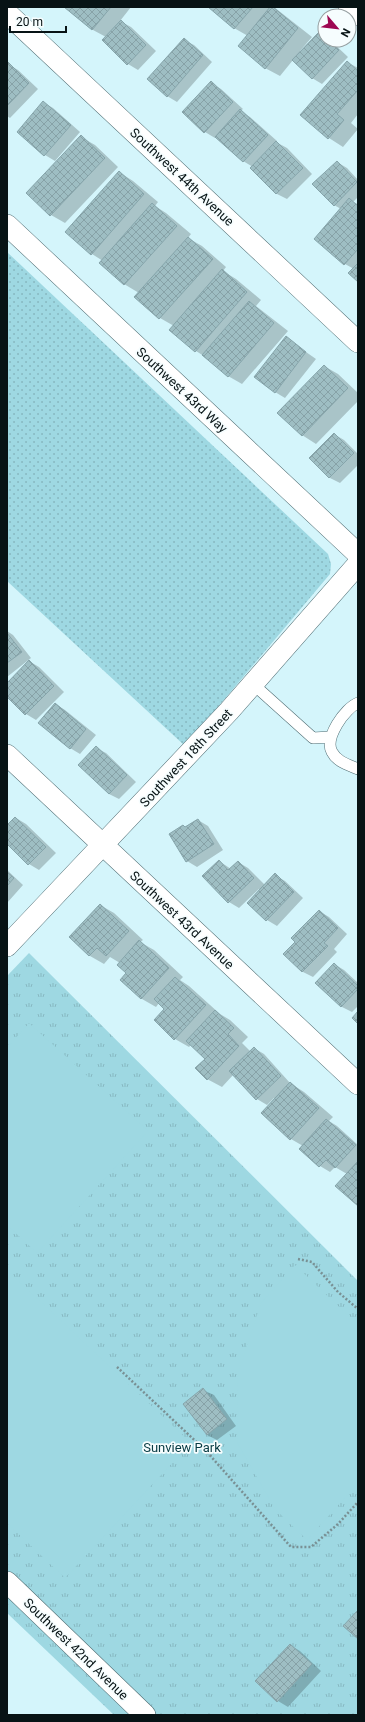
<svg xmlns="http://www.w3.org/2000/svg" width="365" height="1722" font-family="Roboto,sans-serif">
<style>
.grass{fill:url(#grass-dots)}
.park{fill:url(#park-tufts)}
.pitch{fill:#9ed8e2}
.shadow{fill:#0003}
.building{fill:url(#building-cross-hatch);stroke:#86a5ab}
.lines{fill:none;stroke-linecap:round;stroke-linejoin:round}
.service-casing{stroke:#506d73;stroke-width:12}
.minor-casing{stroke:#506d73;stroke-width:22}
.path{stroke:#799094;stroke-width:2.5;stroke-dasharray:2 2;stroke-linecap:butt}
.service{stroke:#fff;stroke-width:11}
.minor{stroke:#fff;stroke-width:21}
.labels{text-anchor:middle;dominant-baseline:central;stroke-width:3.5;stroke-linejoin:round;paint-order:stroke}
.street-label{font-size:13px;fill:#071315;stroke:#f6fdfe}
.park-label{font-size:13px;fill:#073b43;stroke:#f6fdfe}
</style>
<defs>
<pattern id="grass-dots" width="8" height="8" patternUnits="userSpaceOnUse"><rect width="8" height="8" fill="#9ed8e2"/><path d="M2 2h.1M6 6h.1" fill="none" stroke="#87b8c1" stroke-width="1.8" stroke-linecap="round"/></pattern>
<pattern id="park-tufts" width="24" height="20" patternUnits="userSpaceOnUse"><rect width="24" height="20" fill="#9ed8e2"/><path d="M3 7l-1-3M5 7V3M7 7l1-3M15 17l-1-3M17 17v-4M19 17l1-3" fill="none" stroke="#87b8c1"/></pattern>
<pattern id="building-cross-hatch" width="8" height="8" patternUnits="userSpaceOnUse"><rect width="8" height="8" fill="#9ebec3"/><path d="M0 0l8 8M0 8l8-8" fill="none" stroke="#87a2a7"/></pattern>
</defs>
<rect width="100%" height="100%" fill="#d4f5fb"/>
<path class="grass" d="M7 252 328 554 331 564 330 574 185 746 7 581Z"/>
<path class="park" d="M29 953 358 1281V1715H114L7 1613V976Z"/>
<path class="pitch" d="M29 1023 148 1131 37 1253 7 1225V1048Z
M295 1265 358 1325V1483L307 1540 275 1509 238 1444 237 1375 261 1303Z
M7 1270 191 1443 65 1578 7 1523Z"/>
<path class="shadow" d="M131 7 120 21 131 27 156 51 138 70 128 64 103 40 106 37 93 30 65 8Z
M209 7H274L312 37 300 51 301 52 319 33 325 37V40H330L348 57 322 84 312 78 293 60 280 76 265 68 248 36 234 28Z
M184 40 194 45 212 62 177 102 167 96Z
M347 62 358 68V114L351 123 358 129 343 147 329 138 301 115Z
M8 64 18 70 38 89 10 118 7 116V65Z
M211 83 221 89 243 109 240 111 250 117 277 141 276 142 287 148 312 174 287 199 277 194 251 168 253 167 243 161 216 137 215 138 205 132 183 112Z
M43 102 53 108 80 132 55 161 45 155Z
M81 137 95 145 118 167 65 223 51 215 27 193Z
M337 162 347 168 358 180V197L353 202 358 204V281L354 269 345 264 315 239 341 209 334 205Z
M119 172 133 181 158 202 155 206 166 213 191 234 188 238 202 246 226 267 223 271 236 279 261 300 256 306 288 331 242 384 228 376 207 358 196 351 171 330 174 326 160 318 136 297 139 293 124 284 103 261 92 254 67 232Z
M286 338 316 359 285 398 275 392Z
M324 366 338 374 358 393V401L316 444 302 435Z
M334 434 344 440 358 454V465L340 483 330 478 310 458Z
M7 631 13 635 31 658 7 677Z
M29 661 39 667 64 692 36 720 26 714 7 695V684Z
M55 704 65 710 96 735 80 754 70 748Z
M96 748 106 753 136 782 119 799 109 794 80 765Z
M16 818 26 824 56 853 39 870 29 864 7 843V827Z
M198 820 208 826 223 850 197 867 187 861 183 826 186 828Z
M219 861 231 869 238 862 248 868 265 885 275 875 285 881 303 898 277 926 267 920 248 903 260 890 259 889 239 908 229 902 204 876Z
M7 870 23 885 7 903Z
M100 905 114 913 143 940 140 942 154 950 183 977 180 980 189 986 220 1014 230 1020 248 1037 242 1043 250 1051 254 1048 264 1054 290 1083 304 1092 333 1117 329 1121 337 1126 358 1145V1205L347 1174 335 1167 330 1172 320 1166 300 1149 303 1146 291 1139 274 1098 267 1105 257 1099 234 1074 222 1087 207 1079 206 1059 191 1045 189 1047 175 1039 166 1008 159 1003 156 1007 142 999 121 980 128 973 120 963 110 957 104 964 90 956 70 937Z
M319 911 329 917 347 934 334 949 337 952 313 977 303 972 284 954 296 942Z
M334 964 344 970 358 983V1006L352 1012 342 1007 316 983Z
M203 1390 214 1395 236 1426 217 1440 207 1435Z
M290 1645 300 1651 321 1671 288 1707 278 1701 256 1681Z"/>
<path class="building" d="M64 7H111L92 30Z
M208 7H253L234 29Z
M270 7H273L298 28 265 69 238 46Z
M121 20 146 45 127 65 102 40Z
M319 32 325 37V40H328L339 50 312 79 292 60Z
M184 38 203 55 167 97 147 79Z
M347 61 358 71V90L337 114 344 120 328 139 300 115Z
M8 62 29 83 7 106V64Z
M211 81 233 102 204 133 182 112Z
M43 101 71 125 44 156 17 132Z
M240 109 268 135 243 162 215 137Z
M81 135 105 158 50 216 26 193Z
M276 141 303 168 276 194 250 168Z
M337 161 357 182 334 206 312 184Z
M119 171 144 194 91 255 65 232Z
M349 198 358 206V249L344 265 314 239Z
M152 203 177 226 124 285 99 263Z
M188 237 213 259 159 319 134 297Z
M358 263V282L348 273Z
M222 269 247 292 195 352 169 330Z
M249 301 274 323 228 377 202 355Z
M286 336 306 352 275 393 254 377Z
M324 365 348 388 302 436 277 413Z
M334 433 354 453 329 478 309 458Z
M7 633 22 652 7 663Z
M29 660 54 686 25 715 7 697V683Z
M55 703 86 729 70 749 38 723Z
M96 746 127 775 109 794 78 765Z
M15 817 46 847 28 865 7 844V825Z
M198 819 214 844 186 862 169 834 183 825 185 827Z
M219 860 228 870 238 861 254 878 228 903 202 876Z
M7 872 14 878 7 886Z
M275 873 294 892 266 921 247 903Z
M100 904 129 931 106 956 97 948 89 956 69 937Z
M319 910 338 928 324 943 328 946 302 972 283 954 295 942 291 938Z
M139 940 169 968 141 999 120 980 126 973 117 965Z
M334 963 358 986V989L341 1007 315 983Z
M175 977 206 1005 174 1040 154 1020 164 1009 154 999Z
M215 1010 234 1028 228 1034 239 1046 207 1080 195 1068 205 1059 186 1041Z
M358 1011V1024L352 1018Z
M254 1047 281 1076 256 1100 229 1071Z
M290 1082 319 1108 290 1140 261 1113Z
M326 1119 356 1145 335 1168 326 1160 319 1167 299 1149Z
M358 1161V1206L335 1186Z
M203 1388 227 1419 207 1435 183 1404Z
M358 1610V1639L343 1626Z
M290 1644 312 1664 277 1702 255 1681Z"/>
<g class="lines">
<defs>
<path id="service" d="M253 684 313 738 330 737
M358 703C345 708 324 738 332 752 337 762 349 765 358 769"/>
<path id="minor" d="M349 7 358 15
M7 13 358 342
M7 225 358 554
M7 755 358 1084
M7 946 229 711 358 564
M7 1582 145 1715"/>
</defs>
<use href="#service" class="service-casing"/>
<use href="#minor" class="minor-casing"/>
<path class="path" d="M298 1259 312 1262 338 1292 358 1309
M117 1367 207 1452 291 1547H311L338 1524 358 1502"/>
<use href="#service" class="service"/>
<use href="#minor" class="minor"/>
</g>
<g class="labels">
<g class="street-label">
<text transform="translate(182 177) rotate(43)">Southwest 44th Avenue</text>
<text transform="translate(182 390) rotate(43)">Southwest 43rd Way</text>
<text transform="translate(186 758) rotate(-47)">Southwest 18th Street</text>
<text transform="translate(182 920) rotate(43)">Southwest 43rd Avenue</text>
<text transform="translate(76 1649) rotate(44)">Southwest 42nd Avenue</text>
</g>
<g class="park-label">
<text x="182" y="1447">Sunview Park</text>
</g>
</g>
<rect width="365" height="1722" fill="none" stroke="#071315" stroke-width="16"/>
<g transform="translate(337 28) rotate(118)"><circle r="19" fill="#f6fdfe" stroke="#969fa1"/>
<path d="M0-3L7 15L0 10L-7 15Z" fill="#9d0752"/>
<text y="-6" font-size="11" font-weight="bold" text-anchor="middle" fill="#071315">N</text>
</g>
<path d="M10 26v6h56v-6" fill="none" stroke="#071315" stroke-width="2"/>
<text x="16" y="26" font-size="12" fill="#071315" stroke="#f6fdfe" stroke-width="3" paint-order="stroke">20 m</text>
</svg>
